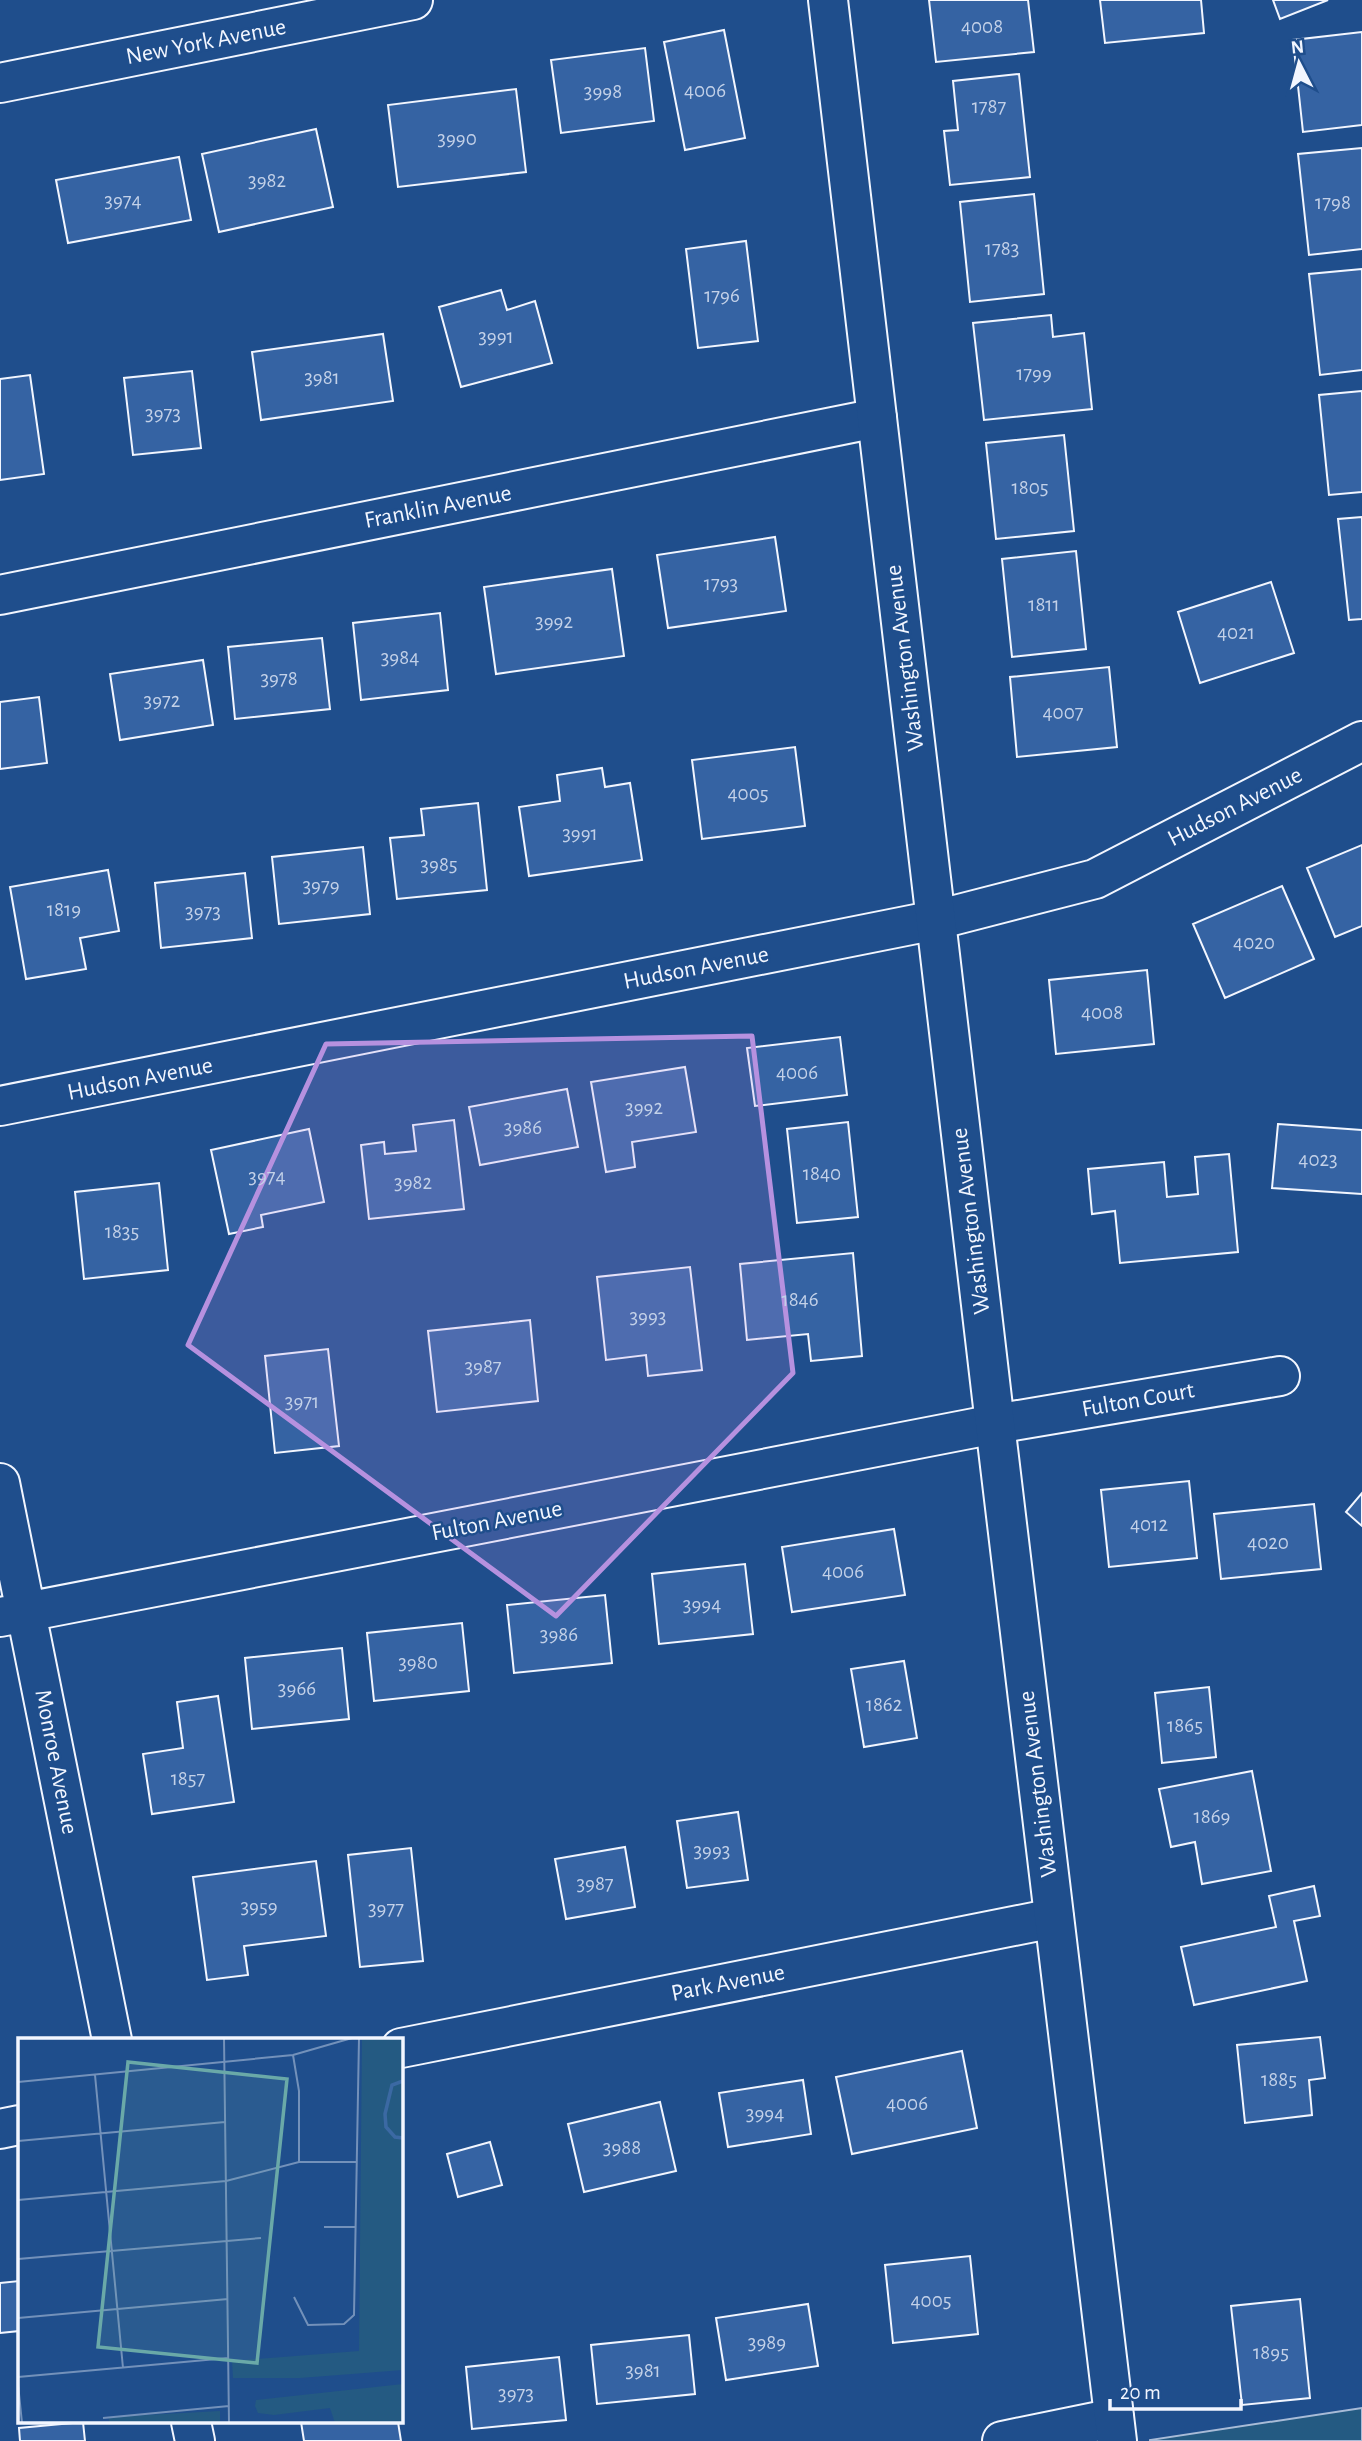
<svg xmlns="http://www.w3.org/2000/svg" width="1362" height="2441" font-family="'Alegreya Sans',sans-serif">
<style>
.green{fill:#245a82;stroke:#a8bbd7;stroke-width:2}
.building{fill:#3563a3;stroke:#f2f6ff;stroke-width:2}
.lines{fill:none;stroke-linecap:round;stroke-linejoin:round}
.minor-casing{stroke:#f2f6ff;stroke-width:42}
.tertiary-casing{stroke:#f2f6ff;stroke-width:42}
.minor{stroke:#1f4e8c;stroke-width:38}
.tertiary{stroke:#1f4e8c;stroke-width:38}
.marked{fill:#b691df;fill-opacity:0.2;stroke:#b691df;stroke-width:5;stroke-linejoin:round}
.labels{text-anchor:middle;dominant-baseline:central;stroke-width:5;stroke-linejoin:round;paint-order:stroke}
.number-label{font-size:21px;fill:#c3d1e8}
.street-label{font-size:24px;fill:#f2f6ff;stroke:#1f4e8c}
.inset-river{fill:none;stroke:#3b69a3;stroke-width:3.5}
.inset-road{fill:none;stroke:#7391ba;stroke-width:2}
.view{fill:#6aa9a8;fill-opacity:0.15;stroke:#6aa9a8;stroke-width:3.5}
.inset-edge{fill:none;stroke:#f2f6ff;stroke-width:3.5}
</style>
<rect width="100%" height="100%" fill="#1f4e8c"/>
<path class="green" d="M1362 2408V2441H1150V2440Z"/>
<path class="building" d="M929 0H1028L1034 52 936 62Z
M1100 0H1201L1204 33 1105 43Z
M1273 0H1328L1280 19Z
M724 30 745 138 685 150 664 42Z
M1362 32V125L1303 132 1293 40Z
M645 48 654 121 561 133 551 60Z
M1019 74 1030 177 950 185 944 131 958 130 953 81Z
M516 89 526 172 398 187 388 105Z
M316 129 333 207 219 232 202 154Z
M1362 148V249L1309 255 1298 154Z
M179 157 191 220 68 243 56 180Z
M1034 194 1044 294 970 302 960 202Z
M746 241 758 341 698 348 686 249Z
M1362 269V370L1320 375 1309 274Z
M501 290 507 310 535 301 552 363 461 387 439 307Z
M1051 315 1053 337 1084 333 1092 409 984 420 973 323Z
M383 334 393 401 261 420 252 352Z
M192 371 201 448 133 455 124 378Z
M30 375 44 474 0 480V379Z
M1362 391V492L1329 495 1319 395Z
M1064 435 1074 531 996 539 986 443Z
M1362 517V619L1349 620 1338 519Z
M775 537 786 611 668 628 657 555Z
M1076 551 1086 649 1012 657 1002 559Z
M612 569 624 656 496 674 484 587Z
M1271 582 1294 653 1200 683 1178 612Z
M440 613 448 690 361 700 353 623Z
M322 638 330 709 235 719 228 647Z
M203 660 213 725 120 740 110 674Z
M1109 667 1117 747 1017 757 1010 677Z
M39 697 47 763 0 769V702Z
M795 747 805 826 702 839 692 760Z
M602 768 605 787 630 783 642 860 529 876 519 807 560 801 557 775Z
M478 803 487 890 397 899 390 838 424 835 421 809Z
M1362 845V926L1335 937 1307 868Z
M363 847 370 914 279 924 272 857Z
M108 870 119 931 80 938 86 969 26 979 10 887Z
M245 873 252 938 161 948 155 883Z
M1282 886 1314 959 1225 998 1193 924Z
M1147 970 1154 1044 1056 1054 1049 980Z
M840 1037 847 1095 755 1106 747 1048Z
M685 1067 696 1132 632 1142 635 1167 606 1172 591 1082Z
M567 1089 578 1147 480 1165 469 1107Z
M454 1120 464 1209 369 1219 361 1145 384 1142 385 1154 416 1151 413 1125Z
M848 1122 858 1217 797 1223 787 1129Z
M1278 1124 1362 1130V1194L1272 1188Z
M309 1129 324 1202 261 1215 263 1227 229 1234 211 1150Z
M1229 1154 1238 1252 1120 1263 1115 1211 1092 1214 1088 1169 1164 1162 1167 1197 1198 1194 1195 1157Z
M159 1183 168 1270 84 1279 75 1192Z
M853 1253 862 1356 811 1361 808 1334 747 1340 740 1264Z
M690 1267 702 1370 648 1376 646 1355 606 1360 597 1277Z
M530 1320 538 1401 437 1412 428 1331Z
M328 1349 339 1446 275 1453 265 1356Z
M1189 1481 1197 1558 1109 1567 1101 1490Z
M1362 1493V1526L1346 1512Z
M1314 1504 1321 1569 1221 1579 1214 1514Z
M894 1529 905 1595 792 1612 782 1547Z
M745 1564 753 1634 659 1644 652 1574Z
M605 1595 612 1663 514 1673 507 1605Z
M462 1623 469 1691 374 1701 367 1633Z
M342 1648 349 1719 252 1729 245 1658Z
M904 1661 917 1738 864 1747 851 1669Z
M1209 1687 1216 1757 1162 1763 1155 1693Z
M218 1696 234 1802 152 1814 143 1754 183 1748 177 1702Z
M1252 1771 1271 1871 1202 1884 1195 1842 1171 1847 1159 1789Z
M738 1812 748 1880 687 1888 677 1821Z
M625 1847 635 1907 566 1919 555 1859Z
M411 1848 423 1961 360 1967 348 1855Z
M316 1861 326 1936 244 1946 248 1975 207 1980 193 1877Z
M1314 1886 1320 1916 1294 1921 1307 1981 1194 2005 1181 1947 1276 1927 1269 1896Z
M1320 2037 1325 2078 1309 2080 1312 2115 1245 2123 1237 2045Z
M962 2051 977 2128 852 2154 836 2077Z
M803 2080 811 2134 728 2147 719 2093Z
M660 2102 676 2171 584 2192 568 2124Z
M490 2142 502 2185 458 2197 447 2154Z
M970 2256 978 2334 893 2343 885 2265Z
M19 2281V2331L0 2333V2283Z
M1300 2299 1310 2398 1242 2405 1231 2306Z
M808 2304 818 2366 726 2380 716 2318Z
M689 2335 695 2394 597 2404 591 2345Z
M559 2357 566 2420 472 2429 466 2367Z
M83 2422 85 2441H20L19 2428Z
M301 2422H398L401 2441H304Z"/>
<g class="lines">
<defs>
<path id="minor" d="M0 83 413 0
M0 595 877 418
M0 1106 936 920 1095 879 1362 741
M0 1483 112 2040
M0 1617 995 1424 1280 1376
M401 2048 1054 1918
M0 2129 19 2125
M191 2422 195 2441
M1002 2441 1114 2418"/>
<path id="tertiary" d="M828 0 995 1424 1117 2441"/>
</defs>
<use href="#minor" class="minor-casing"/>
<use href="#tertiary" class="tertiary-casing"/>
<use href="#minor" class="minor"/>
<use href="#tertiary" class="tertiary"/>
</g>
<path class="marked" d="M752 1036 793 1373 556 1616 188 1345 326 1044Z"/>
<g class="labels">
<g class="number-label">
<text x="982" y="26">4008</text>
<text x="705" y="90">4006</text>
<text x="603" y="91">3998</text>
<text x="989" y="106">1787</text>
<text x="457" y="138">3990</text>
<text x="267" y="180">3982</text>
<text x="123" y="200">3974</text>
<text x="1333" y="202">1798</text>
<text x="1002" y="248">1783</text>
<text x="722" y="295">1796</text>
<text x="496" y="336">3991</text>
<text x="1034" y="373">1799</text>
<text x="322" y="377">3981</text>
<text x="163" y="413">3973</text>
<text x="1030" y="487">1805</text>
<text x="721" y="583">1793</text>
<text x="1044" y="604">1811</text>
<text x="554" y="621">3992</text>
<text x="1236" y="632">4021</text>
<text x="400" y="657">3984</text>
<text x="279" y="678">3978</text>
<text x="162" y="700">3972</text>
<text x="1063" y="712">4007</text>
<text x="748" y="793">4005</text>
<text x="580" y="833">3991</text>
<text x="439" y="864">3985</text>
<text x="321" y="885">3979</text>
<text x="64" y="909">1819</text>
<text x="203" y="911">3973</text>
<text x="1254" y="942">4020</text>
<text x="1102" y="1012">4008</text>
<text x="797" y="1072">4006</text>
<text x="644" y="1107">3992</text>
<text x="523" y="1127">3986</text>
<text x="1318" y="1159">4023</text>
<text x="822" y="1173">1840</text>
<text x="267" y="1176">3974</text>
<text x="413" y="1182">3982</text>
<text x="122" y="1231">1835</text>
<text x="800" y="1299">1846</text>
<text x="648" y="1316">3993</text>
<text x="483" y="1366">3987</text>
<text x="302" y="1401">3971</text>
<text x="1149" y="1524">4012</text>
<text x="1268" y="1542">4020</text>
<text x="843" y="1571">4006</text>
<text x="702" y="1604">3994</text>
<text x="559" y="1634">3986</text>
<text x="418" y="1662">3980</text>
<text x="297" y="1688">3966</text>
<text x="884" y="1704">1862</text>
<text x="1185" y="1725">1865</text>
<text x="188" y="1778">1857</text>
<text x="1212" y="1816">1869</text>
<text x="712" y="1850">3993</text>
<text x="595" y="1883">3987</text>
<text x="259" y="1906">3959</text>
<text x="386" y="1908">3977</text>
<text x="1279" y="2079">1885</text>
<text x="907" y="2103">4006</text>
<text x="765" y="2113">3994</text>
<text x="622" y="2147">3988</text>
<text x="931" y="2300">4005</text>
<text x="767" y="2342">3989</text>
<text x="1271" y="2352">1895</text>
<text x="643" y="2370">3981</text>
<text x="516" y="2393">3973</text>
</g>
<g class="street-label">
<text transform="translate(206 42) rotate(-11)">New York Avenue</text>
<text transform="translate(438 507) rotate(-11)">Franklin Avenue</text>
<text transform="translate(905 658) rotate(-97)">Washington Avenue</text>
<text transform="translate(1235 807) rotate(-27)">Hudson Avenue</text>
<text transform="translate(696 968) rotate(-11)">Hudson Avenue</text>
<text transform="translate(140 1079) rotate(-11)">Hudson Avenue</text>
<text transform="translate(971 1221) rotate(-97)">Washington Avenue</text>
<text transform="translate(1138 1400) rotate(-10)">Fulton Court</text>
<text transform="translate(497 1521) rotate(-11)">Fulton Avenue</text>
<text transform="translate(56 1762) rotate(79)">Monroe Avenue</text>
<text transform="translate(1038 1784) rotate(-97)">Washington Avenue</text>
<text transform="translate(728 1983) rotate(-11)">Park Avenue</text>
</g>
</g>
<g transform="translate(18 2038)">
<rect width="385" height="385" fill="#1f4e8c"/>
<path d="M344 0H385V332L282 340H215L214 323 341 313ZM385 346V385H317L312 370 256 377 240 375 237 368 238 362ZM202 373V385H91V379Z" fill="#245a82"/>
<path class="inset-river" d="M385 43 374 47 367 76 368 89 377 99 385 100"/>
<path class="inset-road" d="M206 0 211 385M275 17 281 53V124M77 37 105 330M0 44 275 17 334 0M0 103 207 84M0 162 208 143 281 124H339M306 189H338M0 221 243 200M276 259 290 287 326 286 336 277 341 0M0 280 210 261M0 339 210 320M0 346 4 385M85 380 211 368"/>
<path class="view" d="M110 24 269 41 239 325 80 309Z"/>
<rect width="385" height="385" class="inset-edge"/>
</g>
<g transform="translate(1299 63) rotate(354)" stroke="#1f4e8c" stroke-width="5" paint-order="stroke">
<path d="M0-5L12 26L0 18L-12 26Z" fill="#f2f6ff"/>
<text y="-10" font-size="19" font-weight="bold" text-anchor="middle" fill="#f2f6ff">N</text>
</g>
<path d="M1110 2399v10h131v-10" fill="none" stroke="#f2f6ff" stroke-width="3.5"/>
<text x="1120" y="2399" font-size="21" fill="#f2f6ff" stroke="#1f4e8c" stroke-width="5" paint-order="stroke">20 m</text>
</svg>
